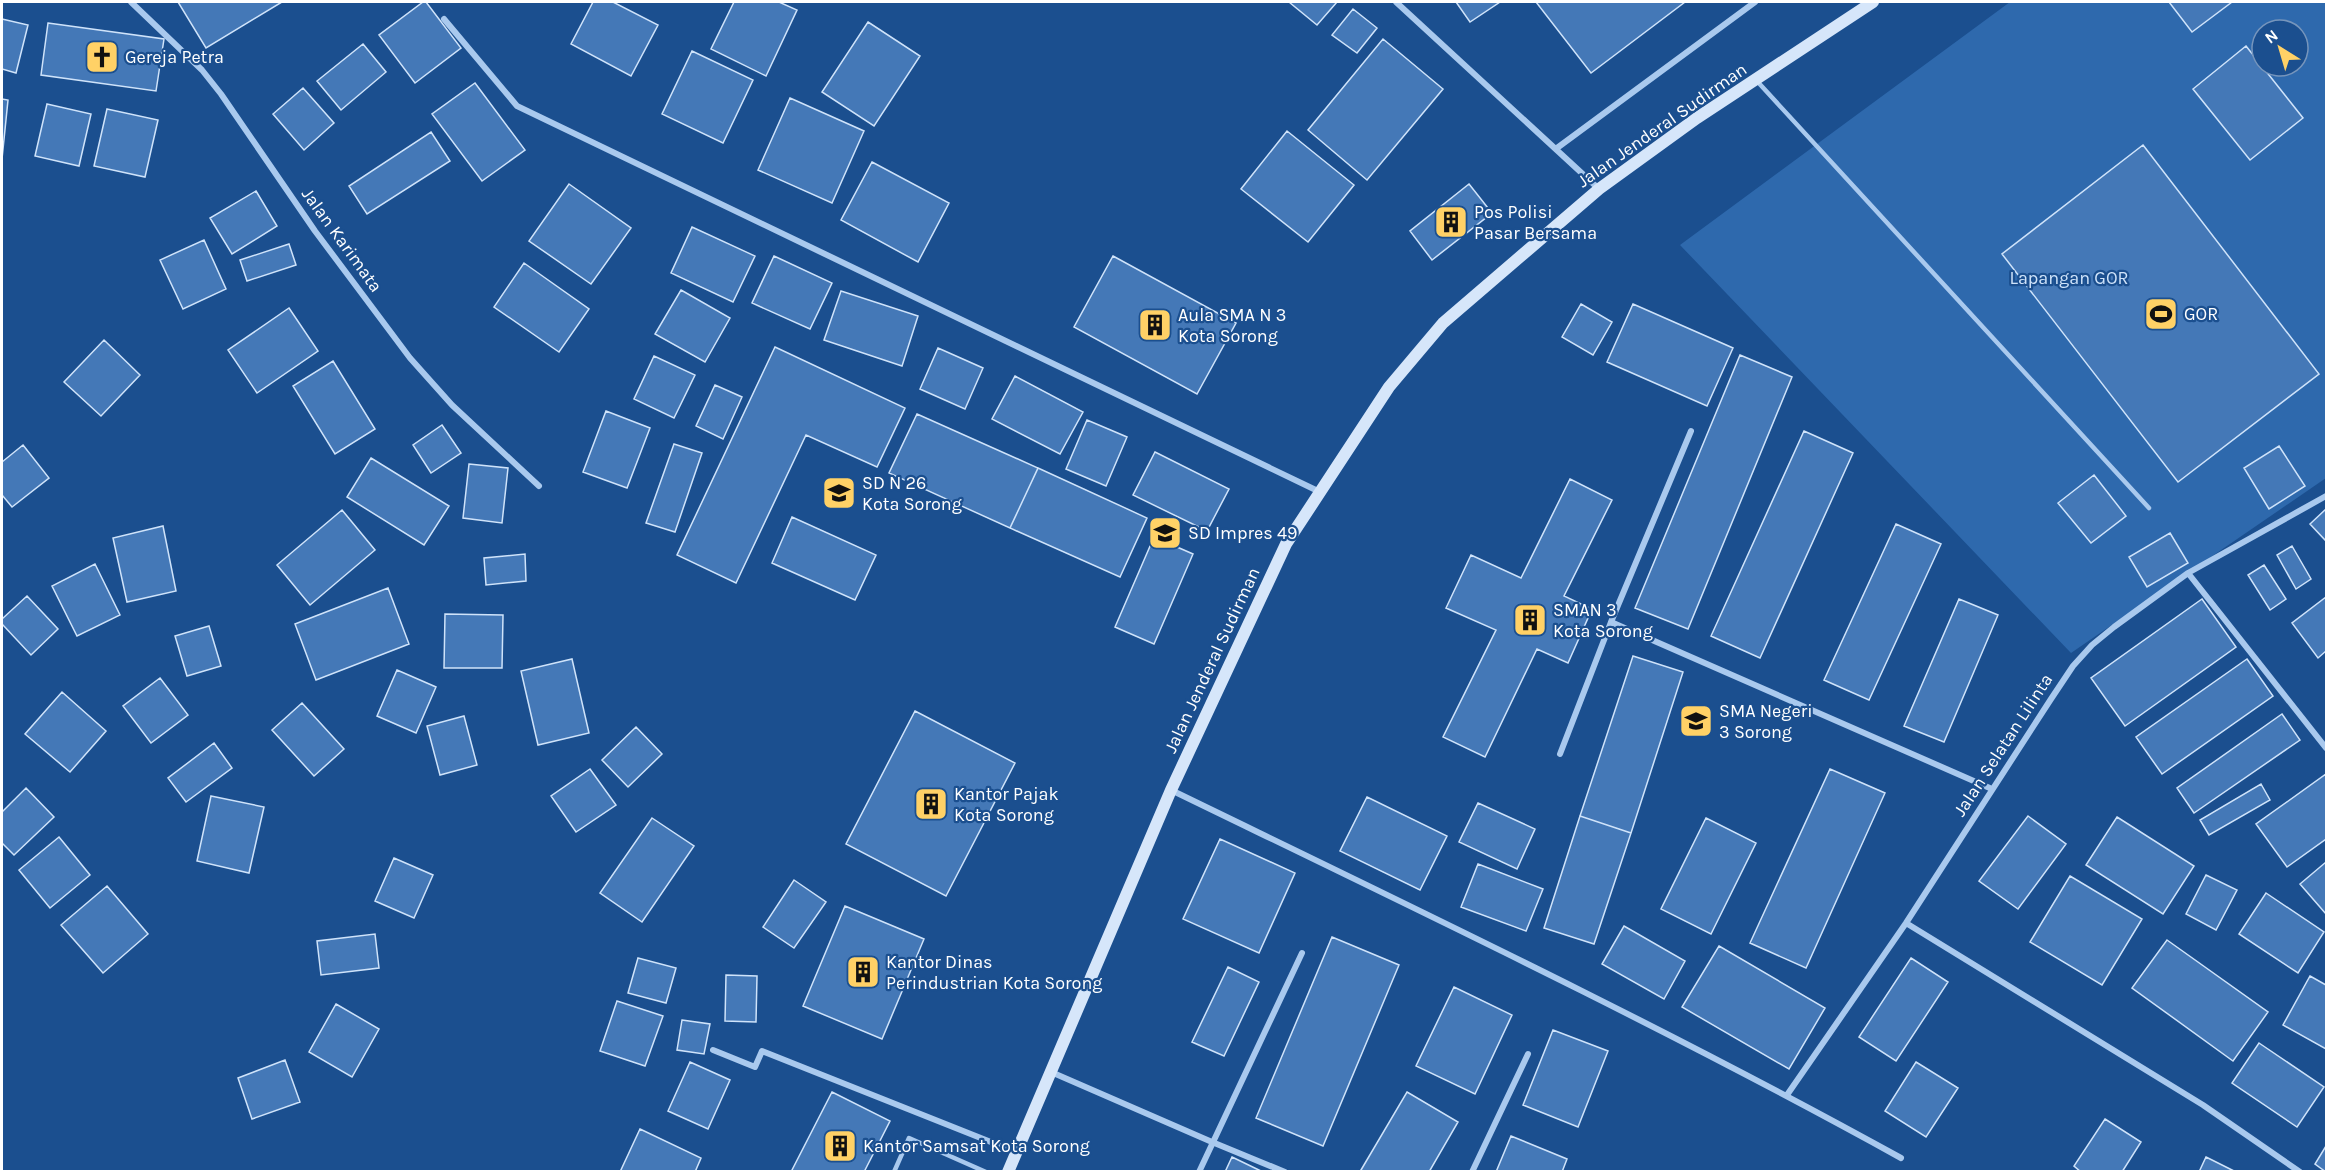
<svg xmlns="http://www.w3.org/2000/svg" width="2328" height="1173" font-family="Karla,sans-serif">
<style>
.green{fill:#2e69ad;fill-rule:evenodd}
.building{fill:#4478b7;stroke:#cfe3fa;stroke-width:1.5}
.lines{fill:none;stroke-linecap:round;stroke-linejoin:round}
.service{stroke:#a9c9ee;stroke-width:4.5}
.minor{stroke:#a9c9ee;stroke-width:6}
.secondary{stroke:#d6e6fa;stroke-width:12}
.labels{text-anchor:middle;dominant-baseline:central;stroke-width:4.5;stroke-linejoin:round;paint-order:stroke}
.poi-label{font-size:18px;fill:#fff;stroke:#1b4f8f;text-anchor:start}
.street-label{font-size:18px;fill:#fff;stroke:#1b4f8f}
.park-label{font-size:18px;fill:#cfe3fa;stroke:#1b4f8f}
</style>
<rect width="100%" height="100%" fill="#1b4f8f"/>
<path class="green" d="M2010 2H2326V478L2071 653 1680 245ZM2262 30H2298V66H2262Z"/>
<path class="building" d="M178 2H282L206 48Z
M423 2H426L461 48 415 83 379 35Z
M593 2H613L658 25 631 76 571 44Z
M734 2H779L797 10 766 76 711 49Z
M1289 2H1337L1317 25Z
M1456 2H1500L1470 22Z
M1536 2H1685L1591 73Z
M2169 2H2232L2192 32Z
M1353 9 1377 28 1357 53 1332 35Z
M2 19 28 25 16 73 2 69Z
M868 22 920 56 874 126 822 92Z
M48 23 164 39 156 91 41 75Z
M1383 39 1443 89 1367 180 1308 130Z
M363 44 386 72 341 110 317 81Z
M2246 46 2303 118 2250 160 2193 89Z
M692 51 753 80 723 143 662 114Z
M475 83 525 150 482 181 432 114Z
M303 88 334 123 304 150 273 114Z
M790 98 864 131 832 203 758 170Z
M2 99 8 100 2 159Z
M47 104 91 114 79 166 35 156Z
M107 109 158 120 145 177 94 166Z
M1287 131 1354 185 1308 242 1241 189Z
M431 132 450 161 367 214 349 186Z
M2143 145 2319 374 2178 482 2002 254Z
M872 162 949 203 918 262 841 220Z
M569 184 631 228 591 284 529 241Z
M1469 184 1492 213 1432 260 1410 231Z
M256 191 277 226 232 254 210 218Z
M692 227 755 256 733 302 671 273Z
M204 240 226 289 183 309 160 260Z
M289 244 296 265 247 281 240 260Z
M774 256 832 283 810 329 752 303Z
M1113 256 1236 323 1197 394 1074 327Z
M524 263 589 309 559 352 494 307Z
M681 290 730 318 705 362 655 334Z
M841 291 918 316 902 366 824 340Z
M1581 304 1612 322 1593 355 1562 337Z
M1633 304 1733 348 1707 406 1607 362Z
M289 308 318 351 257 393 228 350Z
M104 340 140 375 101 416 64 382Z
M775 347 905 408 877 467 806 435 736 583 677 555Z
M938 348 983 368 965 409 920 389Z
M1740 355 1792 377 1688 629 1635 608Z
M654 356 695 375 674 418 634 399Z
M333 361 375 429 335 454 293 386Z
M1015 376 1083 412 1060 454 992 419Z
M715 385 742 397 723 439 696 426Z
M606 411 650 428 627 488 583 472Z
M917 414 1038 468 1010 528 889 473Z
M1087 420 1127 437 1106 486 1066 469Z
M442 425 461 453 431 473 413 445Z
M1804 431 1853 453 1760 658 1711 636Z
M674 444 702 453 675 532 646 523Z
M23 445 49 478 12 507 2 495V462Z
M2279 446 2305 486 2269 509 2244 468Z
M1155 452 1229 489 1207 531 1133 495Z
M371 458 449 506 424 545 347 497Z
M469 464 508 468 502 523 463 518Z
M1038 468 1147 518 1120 577 1010 528Z
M2094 475 2126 516 2091 543 2058 503Z
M1570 479 1612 500 1564 596 1592 609 1568 663 1537 649 1485 757 1443 737 1496 630 1446 608 1471 555 1521 578Z
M2326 509V541L2310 524Z
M342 510 375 550 310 605 277 565Z
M792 517 876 555 855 600 772 563Z
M1896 524 1941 544 1869 700 1824 680Z
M163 526 176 591 127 602 113 538Z
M2170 533 2188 563 2147 587 2129 557Z
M1154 537 1193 554 1154 644 1115 627Z
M2292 546 2311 579 2296 589 2277 555Z
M525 554 526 581 486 585 484 558Z
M95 564 120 615 77 636 52 586Z
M2264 565 2286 599 2270 610 2248 575Z
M388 588 409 644 316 680 295 624Z
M27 596 58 629 31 655 2 624V619Z
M2326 597V651L2318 658 2292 623Z
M1959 599 1998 615 1944 742 1904 726Z
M2202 599 2236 647 2125 726 2091 678Z
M445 614 503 615 502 668H444Z
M209 626 221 666 187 676 175 636Z
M1633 656 1683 672 1631 833 1580 816Z
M572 659 589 733 538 745 521 671Z
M2247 659 2273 696 2162 774 2136 737Z
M397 670 436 687 416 733 377 716Z
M160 678 188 715 151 743 123 706Z
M62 692 106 731 70 772 25 734Z
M302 703 344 749 314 776 272 730Z
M915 711 1015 763 946 896 846 844Z
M2282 714 2300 740 2194 813 2177 788Z
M464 716 477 765 440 775 427 726Z
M636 727 662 754 628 787 602 760Z
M214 743 232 768 186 802 168 778Z
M590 769 616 805 576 832 551 796Z
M1830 769 1885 793 1806 968 1750 943Z
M2326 774V839L2287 867 2256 824Z
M2261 784 2270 800 2209 835 2200 820Z
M26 788 54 817 14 855 2 843V812Z
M211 796 264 807 249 873 197 861Z
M1367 797 1447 836 1420 890 1340 851Z
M1478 803 1535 829 1517 869 1459 842Z
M1580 816 1631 833 1594 944 1544 928Z
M2028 816 2066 844 2018 909 1979 881Z
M2117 817 2194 866 2163 914 2086 865Z
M652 818 694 846 642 922 600 893Z
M1706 818 1756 843 1711 934 1661 909Z
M59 837 90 875 50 908 19 870Z
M1220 839 1295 873 1259 953 1183 919Z
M394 858 433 875 414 918 375 901Z
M2326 862V914L2300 884Z
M1478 864 1543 889 1526 931 1461 907Z
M2206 875 2237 890 2216 930 2186 914Z
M2070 876 2142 919 2102 985 2030 942Z
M794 880 826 902 794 948 763 927Z
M107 886 148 934 103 973 61 925Z
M2266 893 2324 932 2298 973 2239 934Z
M845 906 924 939 882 1039 803 1006Z
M1624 926 1685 961 1664 999 1602 964Z
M375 934 379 968 321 975 317 941Z
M1332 937 1399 965 1323 1146 1256 1118Z
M2167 940 2268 1012 2233 1061 2132 988Z
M1719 946 1825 1008 1789 1069 1682 1007Z
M638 958 676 968 666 1003 628 993Z
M1911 958 1948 982 1896 1061 1859 1037Z
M1228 967 1259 982 1224 1056 1192 1042Z
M726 975 757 976 756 1022 725 1021Z
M2310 976 2326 985V1049L2283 1025Z
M1454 987 1512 1015 1475 1094 1416 1066Z
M617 1001 663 1016 645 1066 600 1051Z
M336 1004 379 1029 352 1077 309 1052Z
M682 1020 710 1024 704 1054 677 1050Z
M1553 1030 1608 1051 1578 1127 1523 1105Z
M2259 1043 2324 1087 2297 1127 2232 1083Z
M285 1060 300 1102 252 1119 238 1078Z
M690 1062 730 1080 708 1129 668 1111Z
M1916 1062 1958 1088 1926 1137 1885 1111Z
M832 1092 890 1121 864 1172H791Z
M1407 1092 1458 1122 1429 1172H1363L1361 1170Z
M2105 1119 2141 1142 2122 1172H2081L2074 1166Z
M640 1129 701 1158 695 1172H620Z
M1511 1136 1567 1159 1562 1172H1496Z
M2326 1146V1172L2315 1164Z
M1232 1157 1263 1172H1225Z
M2206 1157 2236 1172H2199Z"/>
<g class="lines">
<path class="service" d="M1756 80 2149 508
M894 1172 909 1138 986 1172"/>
<path class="minor" d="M131 2 202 70 221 94 315 231 410 358 452 405 539 486
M1396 2 1599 189
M444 19 517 106 1320 492
M1557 148 1755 2
M2188 573 2326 748
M1611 622 1691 431
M1560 754 1611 622 1992 789
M1171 790C1416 909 1662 1026 1901 1158
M1906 923 2203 1105 2300 1172
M713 1050 755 1067 762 1051 1016 1152
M1051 1072 1212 1142 1285 1172
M1787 1095 1906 923 2051 699 2073 666 2092 645 2114 627 2188 573 2326 496
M1199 1172 1302 953
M1472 1172 1528 1054"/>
<path class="secondary" d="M1008 1172 1171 790 1286 544 1389 387 1443 323 1599 189 1697 118 1873 2"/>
</g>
<defs>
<symbol id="church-square" viewBox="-11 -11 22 22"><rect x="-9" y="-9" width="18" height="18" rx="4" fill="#ffd166" stroke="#1b4f8f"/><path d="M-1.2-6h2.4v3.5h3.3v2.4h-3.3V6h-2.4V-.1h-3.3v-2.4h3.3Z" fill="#111"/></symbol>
<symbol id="building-square" viewBox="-11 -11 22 22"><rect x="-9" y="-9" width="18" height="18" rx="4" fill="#ffd166" stroke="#1b4f8f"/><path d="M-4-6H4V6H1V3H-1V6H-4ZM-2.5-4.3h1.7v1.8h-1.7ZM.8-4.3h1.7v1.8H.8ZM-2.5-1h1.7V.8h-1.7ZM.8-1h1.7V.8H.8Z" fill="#111"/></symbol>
<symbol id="stadium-square" viewBox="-11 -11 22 22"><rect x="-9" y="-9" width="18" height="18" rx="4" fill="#ffd166" stroke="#1b4f8f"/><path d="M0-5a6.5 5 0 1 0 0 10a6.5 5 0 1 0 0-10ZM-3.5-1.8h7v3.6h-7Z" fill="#111"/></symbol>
<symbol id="school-square" viewBox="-11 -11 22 22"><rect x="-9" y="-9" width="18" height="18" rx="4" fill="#ffd166" stroke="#1b4f8f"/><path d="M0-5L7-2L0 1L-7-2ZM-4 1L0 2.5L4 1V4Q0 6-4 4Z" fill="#111"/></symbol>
</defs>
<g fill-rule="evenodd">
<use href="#church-square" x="83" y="38" width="38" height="38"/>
<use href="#building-square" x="1432" y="203" width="38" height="38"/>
<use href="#stadium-square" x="2142" y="295" width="38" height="38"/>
<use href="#building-square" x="1136" y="306" width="38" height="38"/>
<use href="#school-square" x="820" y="474" width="38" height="38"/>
<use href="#school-square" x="1146" y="514" width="38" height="38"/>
<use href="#building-square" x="1511" y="601" width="38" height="38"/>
<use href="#school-square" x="1677" y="702" width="38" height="38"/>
<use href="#building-square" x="912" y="785" width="38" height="38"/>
<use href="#building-square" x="844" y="953" width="38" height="38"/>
<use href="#building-square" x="821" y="1127" width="38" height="38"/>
</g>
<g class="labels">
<g class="poi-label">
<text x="125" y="57">Gereja Petra</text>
<text x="1474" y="212">Pos Polisi<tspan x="1474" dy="21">Pasar Bersama</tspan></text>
<text x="2184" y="314">GOR</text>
<text x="1178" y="315">Aula SMA N 3<tspan x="1178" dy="21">Kota Sorong</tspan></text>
<text x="862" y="483">SD N 26<tspan x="862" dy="21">Kota Sorong</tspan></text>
<text x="1188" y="533">SD Impres 49</text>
<text x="1553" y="610">SMAN 3<tspan x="1553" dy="21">Kota Sorong</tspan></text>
<text x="1719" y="711">SMA Negeri<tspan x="1719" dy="21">3 Sorong</tspan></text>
<text x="954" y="794">Kantor Pajak<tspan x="954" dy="21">Kota Sorong</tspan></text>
<text x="886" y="962">Kantor Dinas<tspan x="886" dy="21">Perindustrian Kota Sorong</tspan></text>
<text x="863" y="1146">Kantor Samsat Kota Sorong</text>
</g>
<g class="street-label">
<text transform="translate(1662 125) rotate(-35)">Jalan Jenderal Sudirman</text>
<text transform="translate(342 240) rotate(54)">Jalan Karimata</text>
<text transform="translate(1212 660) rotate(-65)">Jalan Jenderal Sudirman</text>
<text transform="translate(2003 745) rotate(-57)">Jalan Selatan Lilinta</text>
</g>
<g class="park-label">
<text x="2069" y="278">Lapangan GOR</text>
</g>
</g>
<rect width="2328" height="1173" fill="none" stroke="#ffffff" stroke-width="6"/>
<g transform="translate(2280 48) rotate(323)"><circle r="28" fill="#1b4f8f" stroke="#7695bc" stroke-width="1.5"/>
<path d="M0-4.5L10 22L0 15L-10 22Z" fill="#ffd166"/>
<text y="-9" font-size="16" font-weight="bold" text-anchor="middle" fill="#ffffff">N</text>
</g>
</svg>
